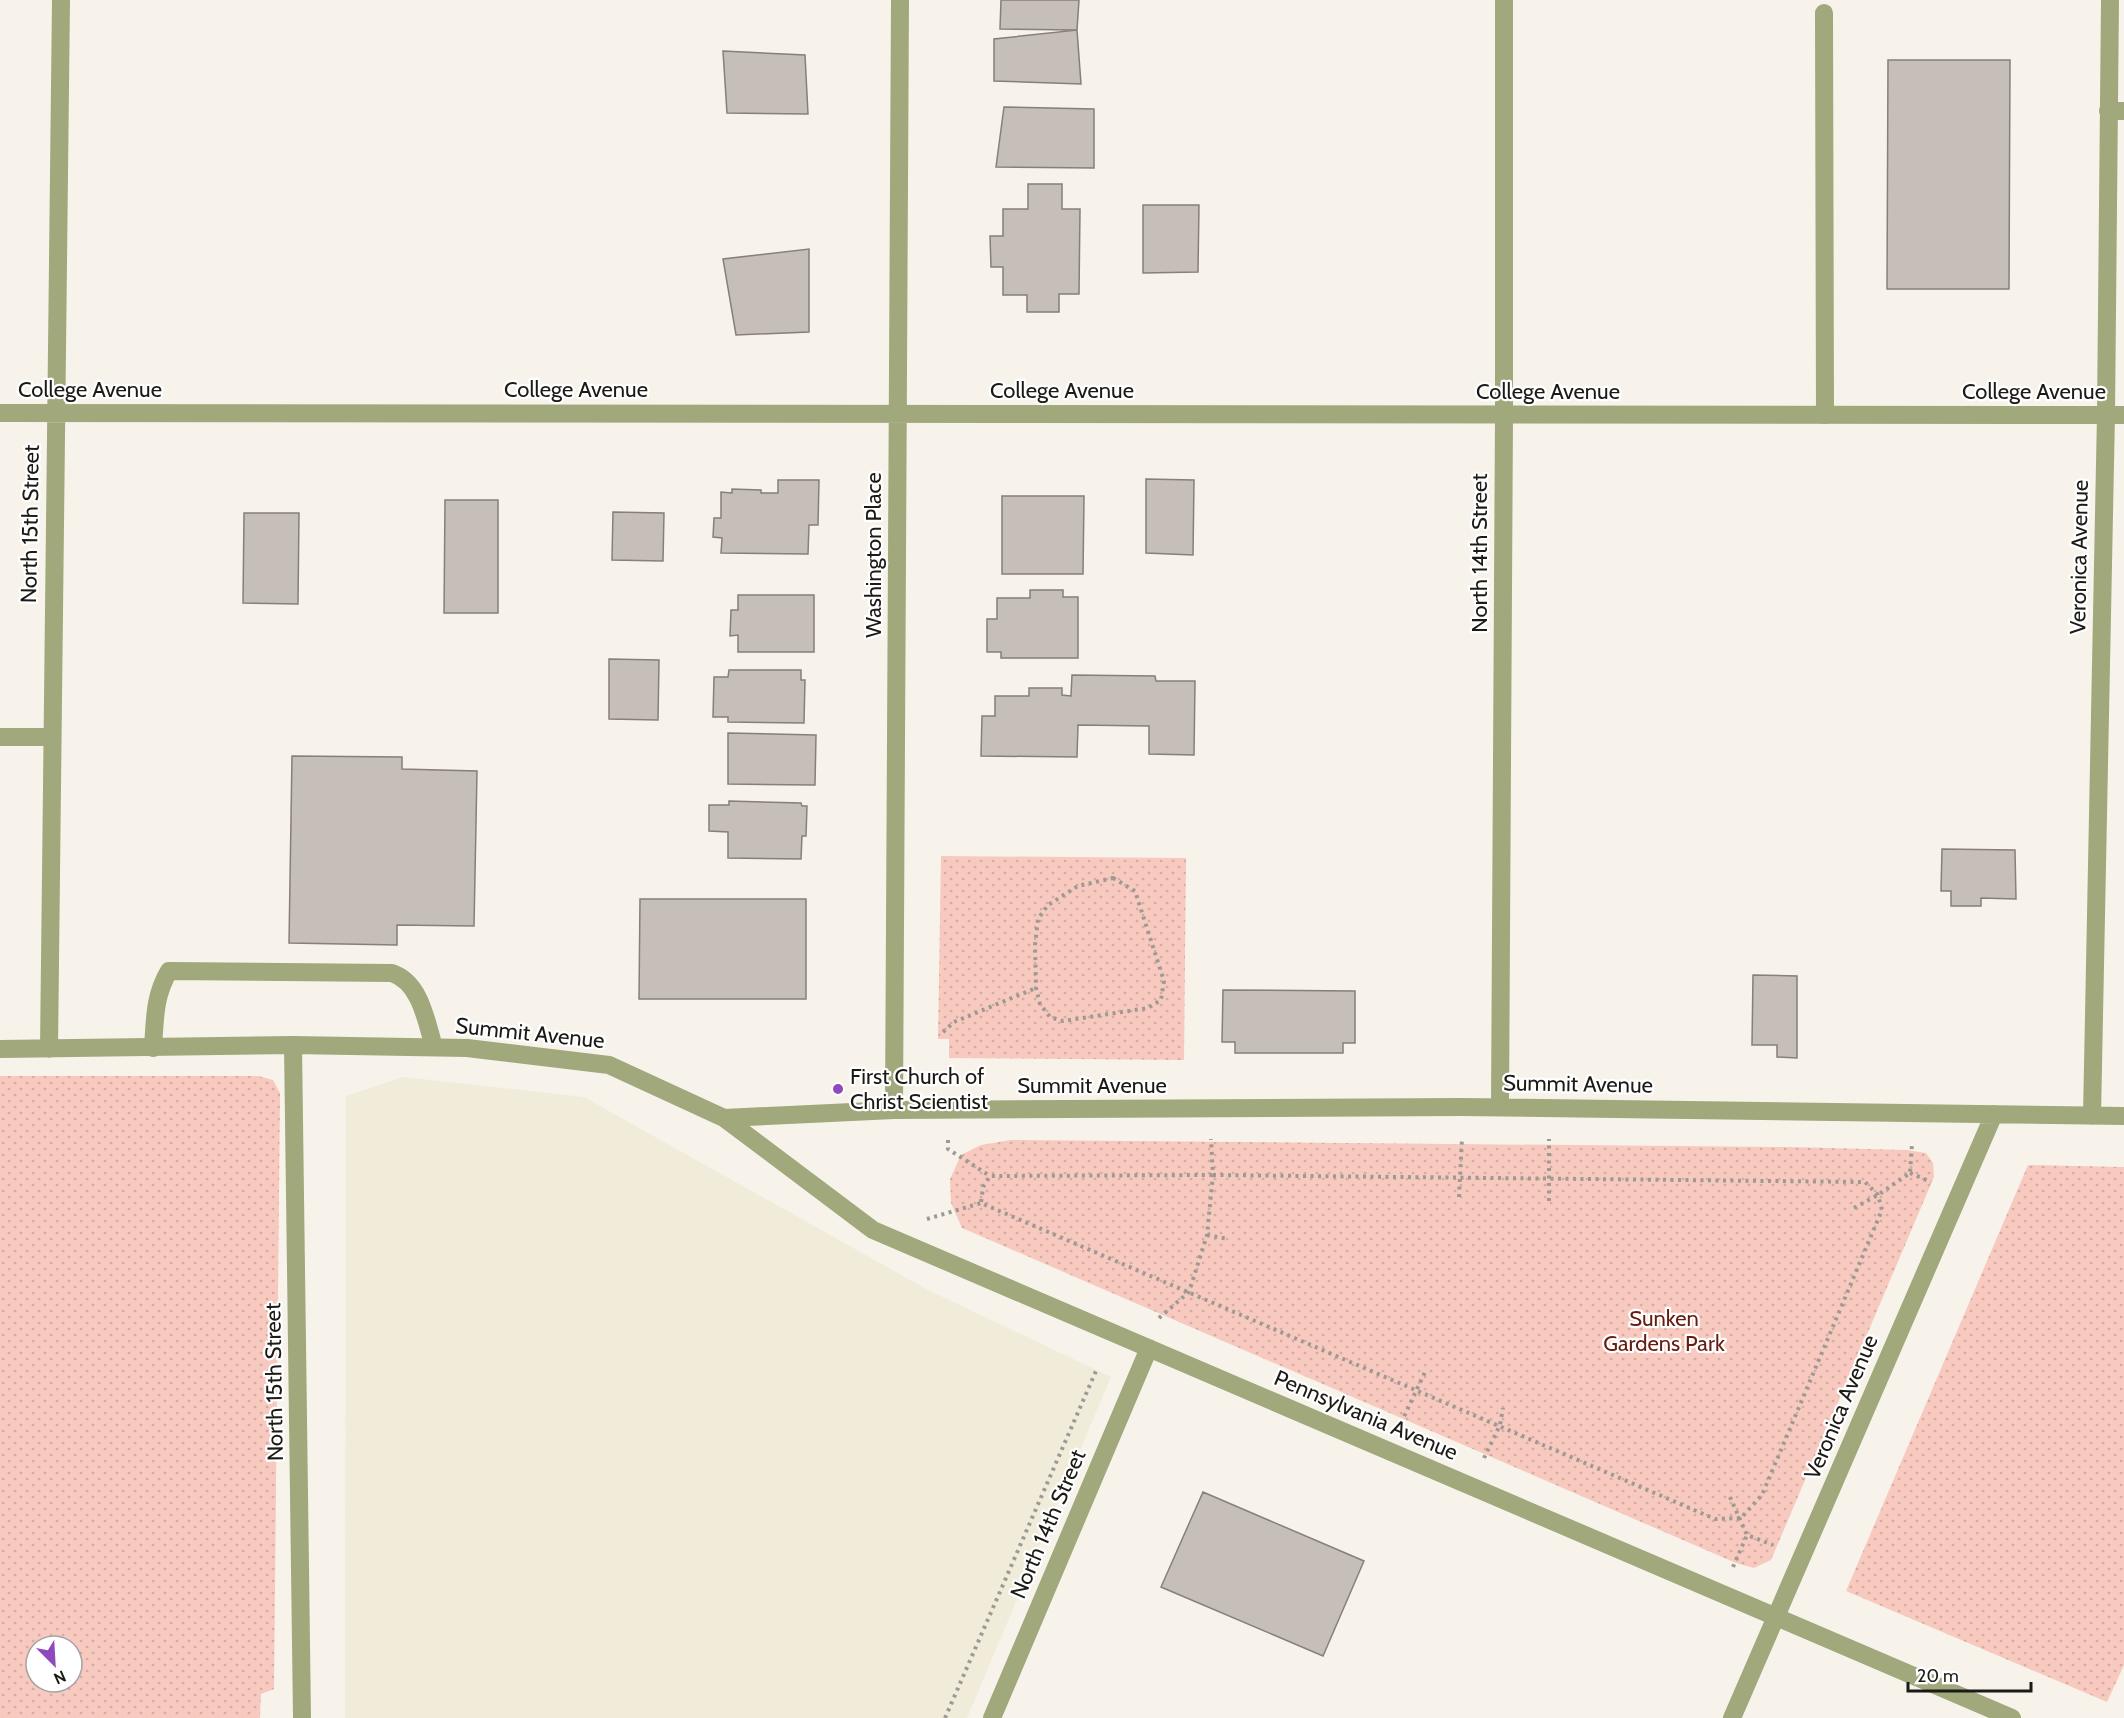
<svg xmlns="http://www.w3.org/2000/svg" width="2124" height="1718" font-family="Cabin,sans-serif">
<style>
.built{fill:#f1ebda}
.grass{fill:url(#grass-dots);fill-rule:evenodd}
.building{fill:#c6beb8;stroke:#877f79;stroke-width:1.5}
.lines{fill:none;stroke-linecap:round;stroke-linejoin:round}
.path{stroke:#9d9a93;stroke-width:4;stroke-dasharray:3 4.5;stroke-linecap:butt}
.lane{stroke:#a0a87c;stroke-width:18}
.street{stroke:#a0a87c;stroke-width:18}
.poi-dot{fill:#8e49bd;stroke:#fff;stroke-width:2}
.labels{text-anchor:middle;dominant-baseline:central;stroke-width:4.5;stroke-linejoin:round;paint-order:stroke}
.street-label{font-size:22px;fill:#1b1a17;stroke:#fff}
.poi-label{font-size:22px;fill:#1b1a17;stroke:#fff;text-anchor:start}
.park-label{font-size:22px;fill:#671e10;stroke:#fff}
</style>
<defs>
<pattern id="grass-dots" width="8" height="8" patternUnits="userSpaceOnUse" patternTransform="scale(1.5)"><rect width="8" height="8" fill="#f8c9bf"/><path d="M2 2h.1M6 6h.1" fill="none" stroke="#d4aca3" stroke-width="1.8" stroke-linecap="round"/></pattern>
</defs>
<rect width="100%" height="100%" fill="#f7f3ea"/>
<path class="built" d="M403 1077 584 1097 928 1290 1111 1377 967 1718H345L346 1096Z"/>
<path class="grass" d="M941 856 1186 858 1184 1060 949 1058V1039H938Z
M0 1076H258L273 1080 280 1093 274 1689 261 1694 260 1718H0ZM36 1646H72V1682H36Z
M1011 1140 1789 1147 1907 1150 1926 1153 1933 1163 1934 1177 1771 1560 1754 1568 1736 1563 962 1228 951 1203 950 1179 961 1155 981 1145Z
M2028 1165 2124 1167V1665L2107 1702 1846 1591Z"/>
<path class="building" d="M1001 0H1079L1077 30 1000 29Z
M1077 30 1081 84 994 81V39Z
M723 51 805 55 808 114 727 113Z
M1888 60H2010L2009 289H1887Z
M1004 107 1094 109V168L996 167Z
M1028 184H1062V209H1080L1079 294H1059V312H1027V295H1003V267H991L990 236H1003V209H1028Z
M1143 205H1199L1198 272 1143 273Z
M809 249V332L736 335 723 259Z
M1146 479 1194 480 1193 555 1146 553Z
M778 480H819L818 525H809L808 554 721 553 722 538 713 537 714 518H721V492L732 493V489L761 490V493H778Z
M1002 496H1084L1083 574H1002Z
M445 500H498V613H444Z
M613 512 664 513 663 561 612 560Z
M244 513H299L298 604 243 603Z
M1030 590H1063V597H1078V658H1001V652H987V619H997V598H1030Z
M738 595H814V652H738V635L730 636 731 610H738Z
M609 659 659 660 658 720 609 719Z
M729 670H801V680H805L804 723 728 722V717H713L714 677H728Z
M1072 675 1155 676 1156 681H1195L1194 755 1149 754V726L1078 725 1077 757 981 756 982 716H995V696H1029V688H1062V695L1071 696Z
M728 733 816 735 815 785 728 784Z
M292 756 402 757V769L477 771 474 926 397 925V945L289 943Z
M729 801 801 803 802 806H807L806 836H802L801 859 728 858V832L709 831V805H729Z
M1942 849 2015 850 2016 899 1981 898V906H1951V891H1941Z
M640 899H806V999H639Z
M1753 975 1797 976V1058L1777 1057V1045H1752Z
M1223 990 1355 991V1043H1343V1053H1235V1042H1222Z
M1203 1492 1364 1561 1323 1656 1161 1587Z"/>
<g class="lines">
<path class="path" d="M1113 878 1135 891 1164 981 1161 1000 1148 1008 1063 1021 1050 1017 1040 1004 1036 988 1035 945 1038 919 1048 905 1078 886Z
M943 1032 954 1022 1036 988
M948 1140V1149L990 1176
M1910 1173 1931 1182
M1213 1175 1865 1182 1878 1195 1882 1210 1762 1495 1741 1518 1715 1519 981 1203 983 1187 990 1176Z
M1459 1197 1462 1138
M1549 1201V1139
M1854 1208 1878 1195 1910 1173 1912 1144
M927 1219 981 1203
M1207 1235 1228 1239
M1159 1318 1189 1292 1207 1235 1213 1175 1211 1139
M1401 1423 1425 1372
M1484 1458 1500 1425 1503 1408
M1730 1497 1747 1535 1773 1545
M1733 1567 1747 1535
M945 1718 1096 1371"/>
<path class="lane" d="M1824 13 1825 415
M2108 111H2124
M0 737H52
M153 1048C155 1020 154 996 169 971L392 973C421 983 426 1021 434 1047"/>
<path class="street" d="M0 413 2124 415
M293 1045 302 1718
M0 1049 293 1045 467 1048 609 1065 724 1118 894 1110 1462 1107 2124 1116
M49 1049 61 0
M1500 1107 1504 415V0
M894 1110 900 0
M2092 1116 2106 414 2110 0
M724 1118 873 1230 2012 1718
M992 1718 1149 1348
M1732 1718 1994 1114"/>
</g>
<circle class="poi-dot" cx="838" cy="1089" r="6"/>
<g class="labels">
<g class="street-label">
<text x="90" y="389">College Avenue</text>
<text x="576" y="389">College Avenue</text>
<text x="1062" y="390">College Avenue</text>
<text x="1548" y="391">College Avenue</text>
<text x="2034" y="391">College Avenue</text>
<text transform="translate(30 524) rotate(-89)">North 15th Street</text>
<text transform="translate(1479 553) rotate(-90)">North 14th Street</text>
<text transform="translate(873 555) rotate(-90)">Washington Place</text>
<text transform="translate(2079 557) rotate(-89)">Veronica Avenue</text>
<text transform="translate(530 1033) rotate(6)">Summit Avenue</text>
<text transform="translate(1578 1084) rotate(1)">Summit Avenue</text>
<text x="1092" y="1085">Summit Avenue</text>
<text transform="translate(274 1382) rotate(-91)">North 15th Street</text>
<text transform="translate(1841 1407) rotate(-67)">Veronica Avenue</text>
<text transform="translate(1366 1415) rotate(23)">Pennsylvania Avenue</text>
<text transform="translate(1048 1524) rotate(-67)">North 14th Street</text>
</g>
<g class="poi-label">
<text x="850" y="1076">First Church of<tspan x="850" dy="25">Christ Scientist</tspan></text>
</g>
<g class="park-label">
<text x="1664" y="1318">Sunken<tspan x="1664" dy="25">Gardens Park</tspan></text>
</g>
</g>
<g transform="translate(54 1664) rotate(156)"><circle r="28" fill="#ffffff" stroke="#a4a3a2" stroke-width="1.5"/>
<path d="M0-4.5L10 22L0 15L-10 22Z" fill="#8e49bd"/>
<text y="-9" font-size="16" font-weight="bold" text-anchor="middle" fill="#1b1a17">N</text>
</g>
<path d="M1908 1682v9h123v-9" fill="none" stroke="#1b1a17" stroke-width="3"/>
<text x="1917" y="1682" font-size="18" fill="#1b1a17" stroke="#ffffff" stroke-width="4.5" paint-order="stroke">20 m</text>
</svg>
